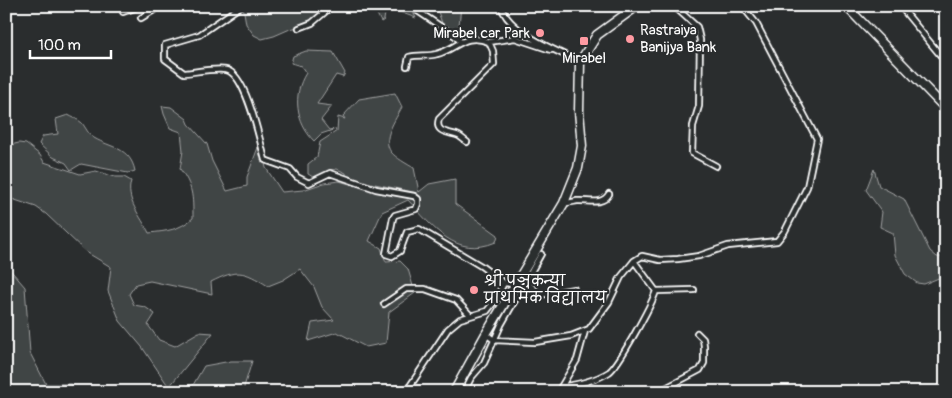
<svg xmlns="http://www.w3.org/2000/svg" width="952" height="398" font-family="Pangolin,'Playpen Sans Deva',sans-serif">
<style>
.green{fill:#414445;stroke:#a0a2a2}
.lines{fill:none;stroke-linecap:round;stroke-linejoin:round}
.minor-casing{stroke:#fff;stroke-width:8}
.trunk-casing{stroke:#fff;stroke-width:11}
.minor{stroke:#2a2d2e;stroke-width:4.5}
.trunk{stroke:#2a2d2e;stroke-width:8}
.poi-dot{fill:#ff9aa2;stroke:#2a2d2e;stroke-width:2}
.labels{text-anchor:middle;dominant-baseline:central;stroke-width:4.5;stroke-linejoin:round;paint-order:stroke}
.poi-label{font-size:15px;fill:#fff;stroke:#2a2d2e;text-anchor:start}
</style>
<rect width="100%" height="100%" fill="#2a2d2e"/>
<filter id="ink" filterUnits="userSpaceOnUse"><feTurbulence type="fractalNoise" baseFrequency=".02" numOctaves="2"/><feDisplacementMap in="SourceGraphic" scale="10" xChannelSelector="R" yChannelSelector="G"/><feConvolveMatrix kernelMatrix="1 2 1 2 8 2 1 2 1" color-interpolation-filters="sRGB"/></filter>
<g filter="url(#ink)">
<path class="green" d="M243 6H336L306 25 290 29 274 36 262 39 254 35 246 24Z
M373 6H410L416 18 386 7 384 20 381 22Z
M436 6H461L458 35 443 26Z
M306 51 333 52 345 73 343 77 336 75 317 104 332 106 321 120 329 130 336 129 321 134 314 141C296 123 292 95 306 73L301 66 291 63 293 56Z
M395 93 402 107C396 119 381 139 391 152 396 158 407 164 414 168L419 192 429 184 455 179V204L498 235 496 242C455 259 433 227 408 200L382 212 369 241 381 248 386 262 400 261 408 269 415 293 389 312 386 343 366 347 337 332 308 341 312 323 334 320 322 307 314 287 300 269 283 280 268 286C243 270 237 269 211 282L212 294 150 281 136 284 129 294 134 305 145 307 155 314 148 325 159 340 175 346 199 332 213 333 169 387 142 347 120 321 108 291 111 267 86 252 46 214 36 207 6 197V146L19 143 26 144 40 155 44 162 80 174 96 171 115 177H124L131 181C125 200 141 216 149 233 168 231 179 230 193 218 193 197 193 186 180 169L183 151 181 132 170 128 164 114 162 106 171 107 187 119 189 124 207 144 212 161 227 191 247 186V177L260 142 266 168 282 192 303 190 324 183 339 181 375 191 414 195 418 193 346 178V173L337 169 327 171 324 176 313 177 308 174V164L317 157 320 142 337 131 338 117 345 119 343 116 359 99Z
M68 115C72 117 79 120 82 123 86 128 88 134 94 138 111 148 130 147 135 171L128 173 81 164 71 170 66 163 53 157 39 144 43 136 58 134 56 119Z
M874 169 879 186 904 199 930 251 937 257H946V275L924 284 917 283 905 274 895 255 893 233 880 227 882 212 866 190Z
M6 265 25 287 30 353 46 384H72L73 392H6Z
M231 361H252L244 387 245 392H189L204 366Z"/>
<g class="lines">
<defs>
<path id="minor" d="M241 6 199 35 165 45V59L184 73C194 72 217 68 226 70 246 73 260 141 265 160L290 169 297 177 309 183 330 173 376 189 414 196 418 199V204L416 209 395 215 393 218 386 254 392 256 400 251 407 232 419 229 481 266 504 283 517 284 522 288 501 325 484 363 471 378 464 392
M413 6 416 10 455 36 461 42
M501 6C508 32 557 51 580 62
M674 6 697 27 700 40 699 106 693 126 692 153 716 166
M900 6 946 62
M123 12 140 6
M141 18 154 10V6
M299 28 312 23 332 6
M489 42 515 38 551 50
M407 66 409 57C418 54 428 57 437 54 457 49 464 32 489 42L493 51 494 64 439 119C434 134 451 132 459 136 462 138 464 140 467 142
M564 203C569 203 572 202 577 201 588 200 602 206 609 194
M634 261 642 256 660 260 678 259 699 256 728 246 777 241 785 231 807 187 817 139 756 23 742 6
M525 280 540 295 574 289
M522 288 541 254
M384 304 406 289H425L456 300 470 315
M486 334 494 340 535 342 571 336 589 329 609 302 621 277 634 261 656 291 694 290
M561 387C578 384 595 381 609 372 619 365 652 304 656 291
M561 387 577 360 585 331
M406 392 448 329 460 319 487 311 494 302 504 283
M658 392 700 370 704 363V346L703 339 697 333"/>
<path id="trunk" d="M846 6 946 109
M454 392 486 334 564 203 578 168 582 146 579 111 580 62 597 35 637 6"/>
</defs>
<use href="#minor" class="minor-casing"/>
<use href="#trunk" class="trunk-casing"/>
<use href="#minor" class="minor"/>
<use href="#trunk" class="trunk"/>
</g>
</g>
<g class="poi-dot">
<circle cx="540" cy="33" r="5"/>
<circle cx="630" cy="39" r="5"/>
<rect x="579" y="36" width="10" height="10" rx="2.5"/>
<circle cx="474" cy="290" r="5"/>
</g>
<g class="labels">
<g class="poi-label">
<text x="640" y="30">Rastraiya<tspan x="640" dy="17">Banijya Bank</tspan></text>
<text x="530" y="33" text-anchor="end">Mirabel car Park</text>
<text x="584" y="58" text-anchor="middle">Mirabel</text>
<text x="484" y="281">श्री पञ्चकन्या<tspan x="484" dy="17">प्राथमिक विद्यालय</tspan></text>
</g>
</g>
<rect width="952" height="398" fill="none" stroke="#2a2d2e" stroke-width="25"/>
<rect x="12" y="12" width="927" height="373" fill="none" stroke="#fff" stroke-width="2" filter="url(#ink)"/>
<path d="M30 50v8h81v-8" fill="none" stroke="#ffffff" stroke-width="2.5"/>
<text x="38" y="50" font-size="15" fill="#ffffff" stroke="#2a2d2e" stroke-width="4" paint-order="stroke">100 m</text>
</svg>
